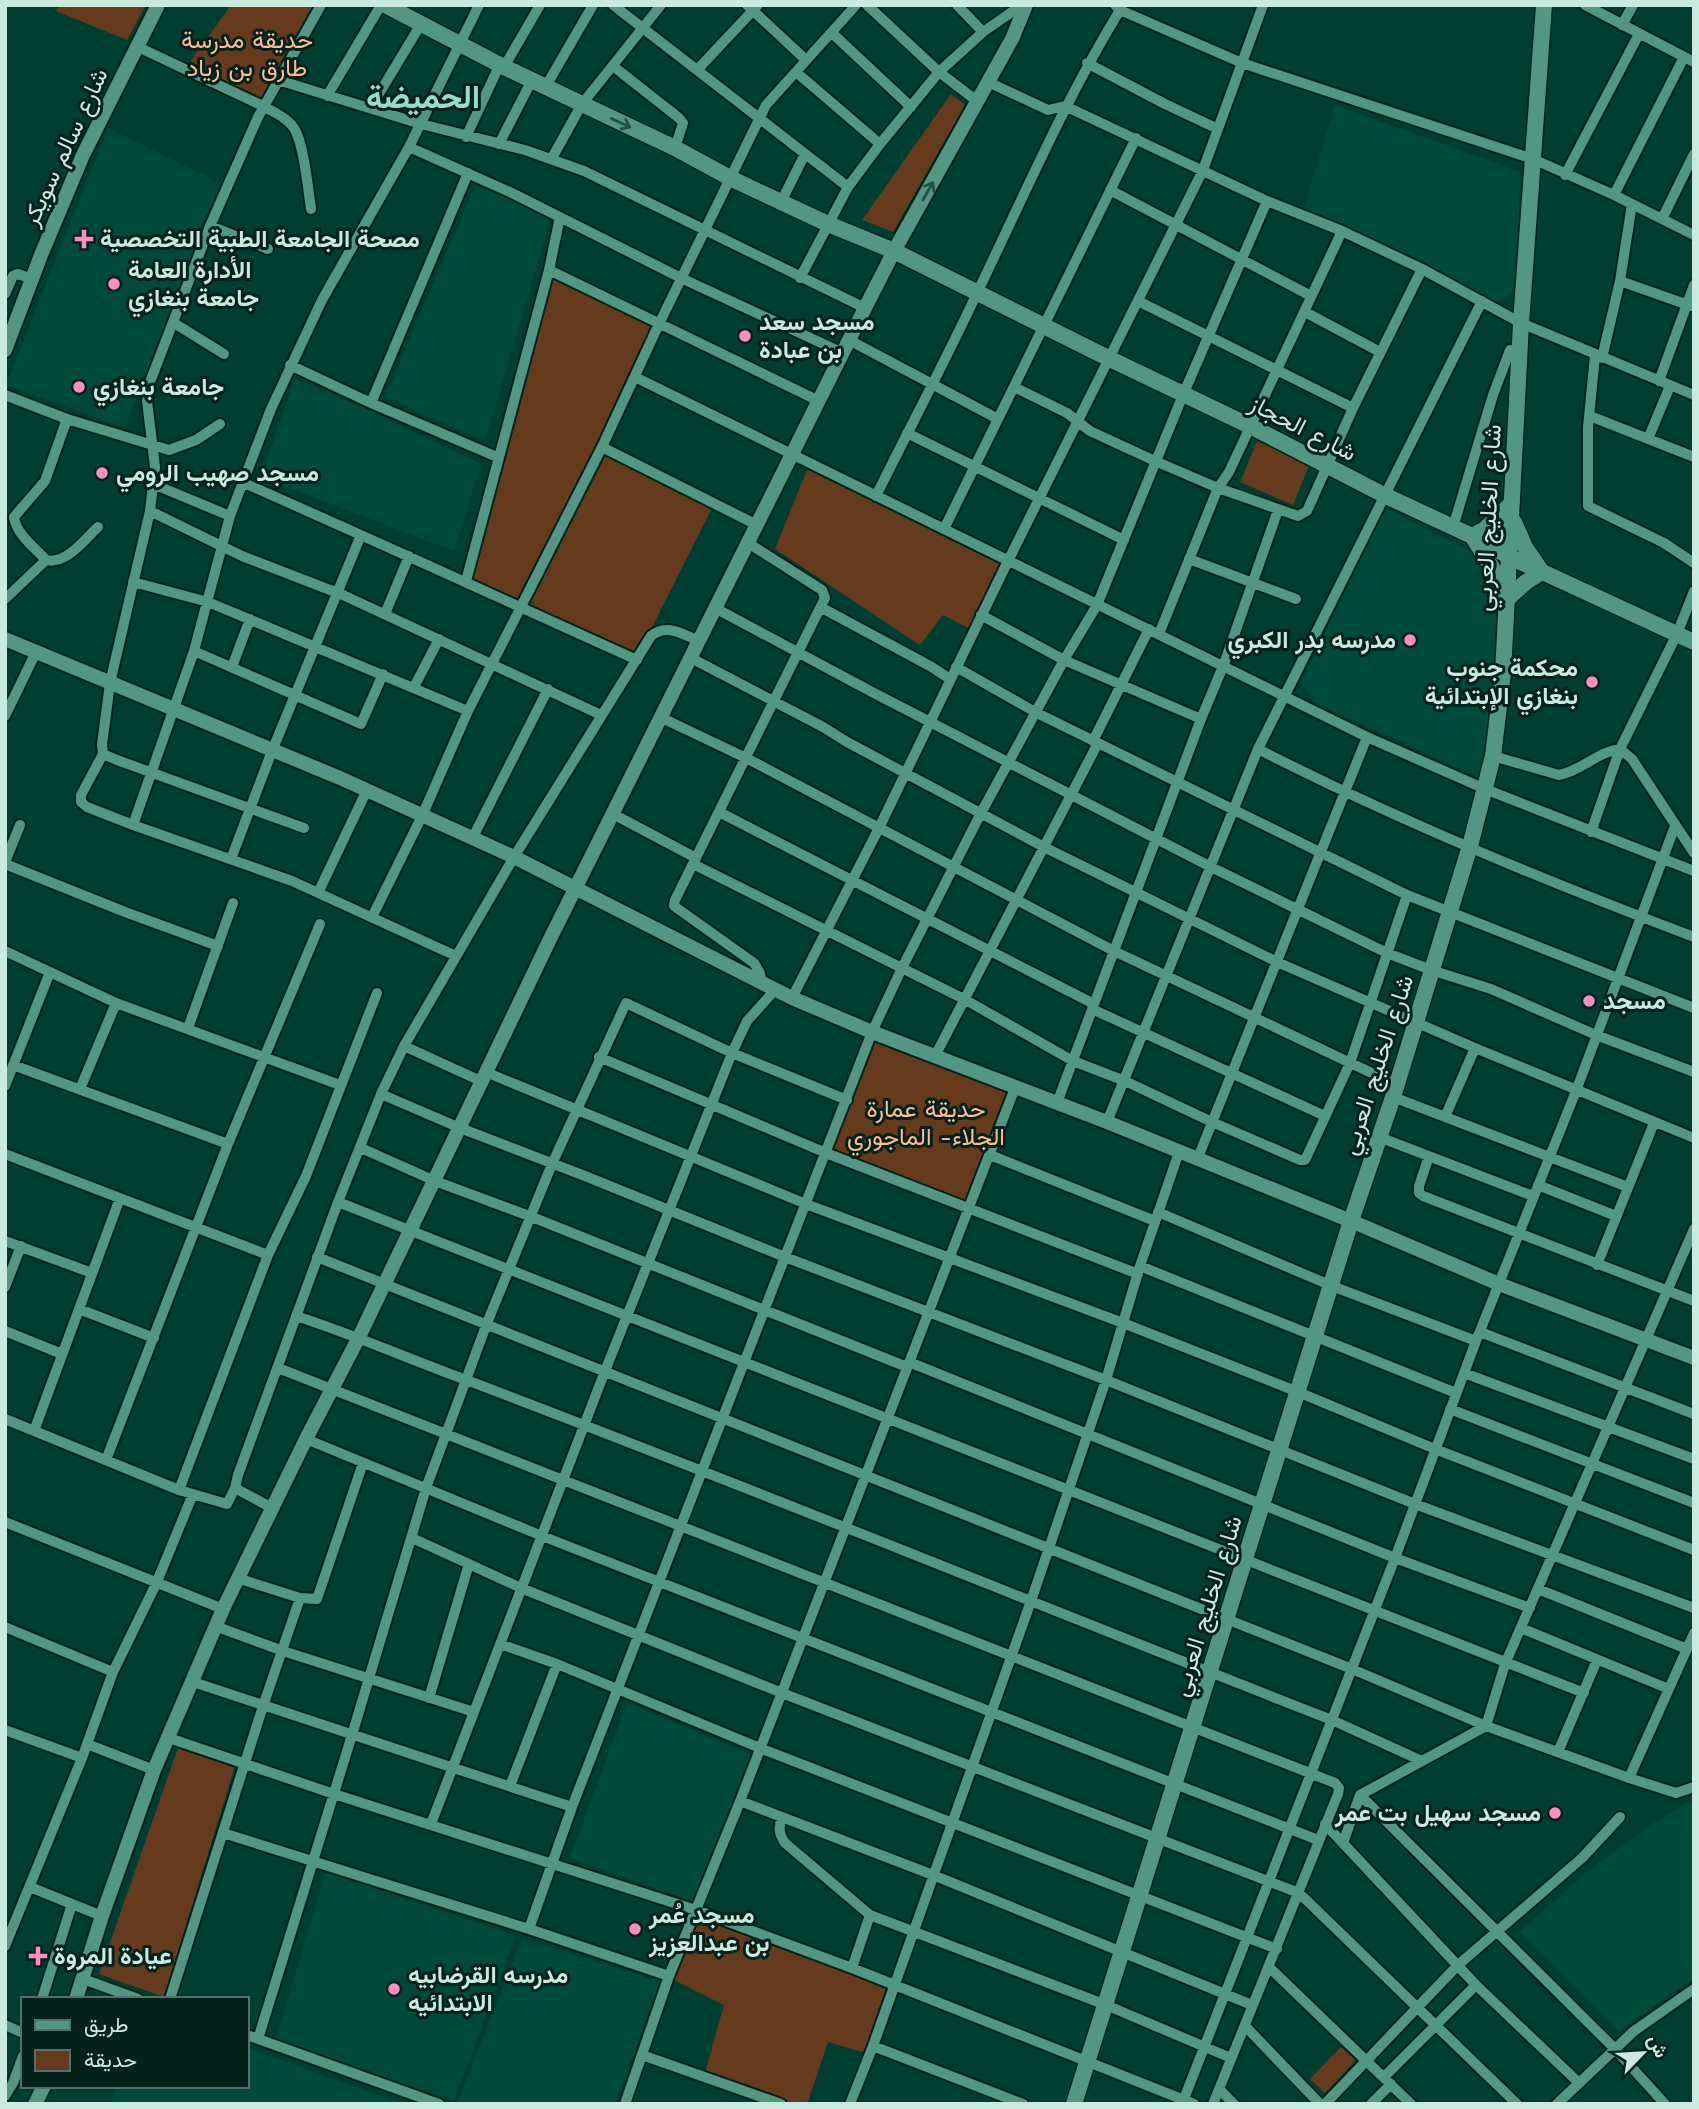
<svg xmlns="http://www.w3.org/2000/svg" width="1699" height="2109" font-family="'Work Sans',Vazirmatn,sans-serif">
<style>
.built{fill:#004a3b}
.green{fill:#663b1d}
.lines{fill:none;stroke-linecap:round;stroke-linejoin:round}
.minor-casing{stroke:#00231a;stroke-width:14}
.tertiary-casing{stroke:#00231a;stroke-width:18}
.secondary-casing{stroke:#00231a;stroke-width:19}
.minor{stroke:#519784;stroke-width:10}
.tertiary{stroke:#519784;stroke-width:14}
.secondary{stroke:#519784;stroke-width:16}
.oneway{stroke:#235145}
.poi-dot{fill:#fe8ebe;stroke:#04221b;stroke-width:2.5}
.labels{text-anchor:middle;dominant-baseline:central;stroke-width:6;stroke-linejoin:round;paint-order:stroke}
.park-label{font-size:24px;fill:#fdbc93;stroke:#04221b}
.street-label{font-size:24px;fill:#c8eadf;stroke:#04221b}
.poi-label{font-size:24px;font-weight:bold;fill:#c8eadf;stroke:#04221b;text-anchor:start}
.district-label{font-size:32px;font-weight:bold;fill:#96dec9;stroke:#04221b}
</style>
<rect width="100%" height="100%" fill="#003e32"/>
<path class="built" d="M1335 105 1521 172 1513 293 1495 304 1302 214Z
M108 128 220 183 125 428 6 385Z
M476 183 551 217 485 441 385 397Z
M295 378 370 411 481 464 454 551 261 477Z
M1386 508 1479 556 1500 598 1494 699 1478 777 1316 703 1301 682Z
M627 1703 752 1755 695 1902 570 1858Z
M1694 1799V1978L1619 2031 1520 1932 1585 1873 1655 1822Z
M326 1872 516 1936 454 2100 275 2042Z
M522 1938 660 1982 615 2104 458 2102Z
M247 2048 405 2104H111L116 2086H247Z"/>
<path class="green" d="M59 5H146L127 40 56 11Z
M231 5H321L263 106 185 69Z
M951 94 965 105 893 232 862 220Z
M549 270 658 324 522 608 466 580Z
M1257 441 1310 463 1293 505 1240 482Z
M602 448 714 504 636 659 523 608Z
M809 465 1009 567 974 631 943 615 920 645 775 549Z
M873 1032 1015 1088 969 1208 827 1153Z
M179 1745 235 1766 164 1997 99 1974Z
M696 1910 893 1986 869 2054 828 2042 807 2104H787L704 2076 724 2005 670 1978Z
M1341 2047 1356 2060 1325 2093 1310 2079Z"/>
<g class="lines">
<defs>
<path id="minor" d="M613 5 848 187
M747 5 806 60
M867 5 939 72 977 101
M957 5 983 32
M1115 5 1120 10 1242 63 1533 159 1614 195 1694 235
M1585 5 1694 62
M1622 25 1633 5
M832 33 911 107
M136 46 263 106C274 112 287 118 294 128 304 144 308 189 311 209
M1087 63 1165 104 1218 129
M613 66 679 118 683 123 675 148
M504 67 540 5
M698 69 758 5
M796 72 880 144
M278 80 421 124 525 150 584 171 865 308
M988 82 1048 110 1065 106 1267 201 1342 231 1422 269 1521 323 1694 395
M546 86 593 5
M327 96 381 5
M371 107 421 24
M466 137 500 64
M499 144 532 80
M409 147 512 193 681 278 843 353
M552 158 582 104 661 5
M1565 175 1639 34
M1110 190 1311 296
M1614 195 1684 57
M781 202 805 154
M1662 219 1694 154
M210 226 268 249
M549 270 819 401
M800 278 848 187 880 144 939 72 983 32 1016 9
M1620 281 1691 306
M5 294 13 276 18 274 32 279
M1138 301 1353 408
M1305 312 1380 352
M174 323 224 354
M849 340 998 419
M1595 356 1588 427V506L1664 543 1694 563
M1602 358 1620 281 1632 204
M290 365 371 403 497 457
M635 377 1367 737 1485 789 1694 871
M1659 381 1694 285
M1014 387 1067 413 1090 431 1155 461 1218 488 1298 516 1307 511 1353 408 1422 269
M5 395 67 419 169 450 196 440 220 424
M371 403 468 173
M1590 416 1694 457
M907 433 1124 540
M1648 439 1670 386
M602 447 757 525
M244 483C376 541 506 601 637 660
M153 484 230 516
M876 496C910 427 946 360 978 291 1024 196 1065 100 1120 10
M150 511 242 556 343 595 601 715
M1453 527 1493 395 1510 350
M944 529 1136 138
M748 543 822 590 825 598 675 900 674 906 754 963 760 973 761 983
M1189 559 1296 599
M46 560C35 548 16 534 14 517L45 481 67 419
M466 581 549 270 560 217
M133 582 208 602 468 711
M1694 591 1677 634 1620 749 1632 759 1694 853
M5 599 46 560C66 565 84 540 98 527
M715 608 872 692 1211 867 1387 953 1431 970 1491 989 1596 1035 1694 1072
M822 608 930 666 950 679
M385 614 409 556
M981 615 1064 660 1201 719
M1159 634 1218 488 1229 472 1342 231
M194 651 361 724 383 674
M691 658 823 727 847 742 1044 847 1277 962 1475 1048 1694 1138
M232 667 250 619
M956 667 1037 713 1407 895 1694 1008
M414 687 439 639
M5 716 37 650
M660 717 746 758 1114 951 1397 1085
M1093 741 1149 629
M1258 749C1399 821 1546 881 1694 937
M103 754 81 795V802L87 807 133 825
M1493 756 1559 775C1581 771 1597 752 1620 749L1591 832
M719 812 1094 1004
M613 814 696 858
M304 828 117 760 103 754 102 745 110 683 150 511 155 467 147 401 150 382 210 226 258 117 321 5
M472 839 548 689
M231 859 272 751 361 535
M5 862 20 825
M5 864 125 912 218 946
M693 864 964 999 1073 1061 1125 1081 1212 1122 1300 1160H1305L1307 1156 1350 1063 1407 895
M318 893 366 792
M372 917 422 816 468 711 602 447 659 324 766 105 856 5
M5 951 116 1003 340 1085
M456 956 292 881 133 825 194 651 230 516 271 409 322 300 409 147 479 5
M792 998 879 828 1008 561 1203 170 1263 5
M1092 1009 1325 1116
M188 1028 233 903
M404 1046 483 1082
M935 1056 1098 743
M599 1057 826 1153 1138 1274
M13 1065 228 1144
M488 1073 806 1204 1123 1323 1298 1392 1435 1449 1694 1550
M5 1086 50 972
M80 1089 116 1003
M381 1094 460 1128 585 1176 785 1257 1106 1380 1415 1504 1694 1608
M1393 1097 1628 1187
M1057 1103 1201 719 1224 664 1278 510
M1445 1117 1475 1048
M1107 1122 1258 749 1482 301
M1379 1137 1533 1196
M361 1148 435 1181 532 1217 907 1367
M5 1154 268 1255 306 1176 377 993
M990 1155 1155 1221
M1429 1156 1419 1186V1193L1423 1196 1694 1301
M1197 1160 1367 737
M1538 1185 1616 1216
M338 1202 1584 1693
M1158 1212 1332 1286 1476 1341
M5 1241 92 1273
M317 1257 1352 1669 1486 1726 1505 1664 1694 1229
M1597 1265 1654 1123
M1140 1266 1456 1393
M5 1287 21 1246
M79 1309 154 1338
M296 1316C355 1335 411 1360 469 1381 758 1490 1044 1608 1332 1720L1422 1761
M5 1331 62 1354
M1480 1332 1694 1414
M909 1362 1395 1558 1530 1608
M278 1368 1335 1783 1339 1788 1338 1794 1213 2104
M1464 1373 1694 1459
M1450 1409 1694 1503
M5 1419 179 1490 227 1504 235 1488
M34 1431 120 1198
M306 1439 542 1536 1318 1840
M106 1460 228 1144 320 924
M179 1490 268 1255
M272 1508 235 1488 238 1475 338 1202 381 1094 404 1046 514 857 651 636C667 623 682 634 699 641
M5 1522 223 1609
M412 1538 469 1564 429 1698
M469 1564 521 1588 782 1693 1299 1893 1517 2104
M237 1578 300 1598 317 1599 363 1463
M1538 1589 1687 1649
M215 1626 283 1651 474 1712
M5 1627 113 1672
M1521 1628 1669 1689
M500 1644 557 1664 760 1748 1277 1949
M190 1681 572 1807
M5 1730 82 1758
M166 1737 334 1794 696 1910 852 1968 1194 2104
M87 1744 154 1770
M1558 1752 1597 1660
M1629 1778 1676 1793 1694 1787
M510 1786 557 1664
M1360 1795 1615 2049 1665 2104
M740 1801 933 1875 1252 2005
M782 1817C778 1828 779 1834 785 1843L870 1915 1106 2005 1231 2058
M431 1824 605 1371 732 1053 747 1021 775 990
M1325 1824 1476 1985 1579 2083
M223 1833 529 1929
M1343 1843 1360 1795 1486 1726 1629 1778 1694 1633
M30 1887 72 1904
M5 1946 82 1758 113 1672 156 1584 193 1494
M1269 1967 1411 2104
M852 1968 870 1915
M669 1976 529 1929 572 1807 872 1032 902 968 981 813 1064 660 1097 605 1183 395 1267 201
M83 1979 138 1999
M42 1999 72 1904 102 1916
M170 1999 263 1706 300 1598
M5 2025 23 2033
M1245 2026 1320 2104
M247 2035 439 2104
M258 2039 352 1735 426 1488 487 1323 552 1164 626 1003 732 1053 847 1100
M873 2046 1023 2104
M642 2055 781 2104
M1384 2077 1476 1985
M1219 2089 1234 2104
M5 2096 13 2083 23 2056
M625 2104 669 1976 737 1809 1015 1088
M850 2104 873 2046 1031 1601 1106 1380 1140 1266 1179 1152
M1182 2104 1395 1558 1476 1341 1576 1091 1675 826
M1325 2104 1458 1965 1582 1858 1620 1817
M1371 2104 1391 2084
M1557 2104 1634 2031 1694 1989"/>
<path id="tertiary" d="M5 350 41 255 83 155 158 5
M5 639 340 778 514 857 792 998 872 1032 1107 1122 1351 1221 1499 1284 1694 1358
M76 1999 102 1916 154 1770 223 1609 306 1439 359 1337 550 939 865 308 894 251 1012 39 1026 5
M35 2104 44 2086"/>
<path id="secondary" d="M385 5 504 67 675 148 732 179 828 224 894 251 1110 359 1250 426 1384 495 1472 536 1510 557 1694 642
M1512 503 1484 530 1472 536 1493 569 1507 599 1526 582 1542 572 1525 547 1514 522
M1074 2104 1351 1221 1393 1097 1470 846 1493 756 1503 673 1521 323 1544 5"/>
</defs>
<use href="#minor" class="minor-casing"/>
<use href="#tertiary" class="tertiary-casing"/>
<use href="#secondary" class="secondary-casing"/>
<use href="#minor" class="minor"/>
<use href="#tertiary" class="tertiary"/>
<use href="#secondary" class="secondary"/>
</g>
<defs><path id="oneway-shaft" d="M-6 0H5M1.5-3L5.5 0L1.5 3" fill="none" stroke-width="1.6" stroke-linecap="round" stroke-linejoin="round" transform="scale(1.75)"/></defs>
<g class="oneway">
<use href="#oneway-shaft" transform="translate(621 123) rotate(25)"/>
<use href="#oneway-shaft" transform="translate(928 191) rotate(-61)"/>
</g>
<g class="poi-dot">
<path d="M80.5 228.5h7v7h7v7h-7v7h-7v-7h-7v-7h7z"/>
<circle cx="114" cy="284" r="7"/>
<circle cx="745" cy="336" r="7"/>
<circle cx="79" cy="387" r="7"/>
<circle cx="102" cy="473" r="7"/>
<circle cx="1410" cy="640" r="7"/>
<circle cx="1592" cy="682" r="7"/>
<circle cx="1589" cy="1001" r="7"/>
<circle cx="1555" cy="1813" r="7"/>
<circle cx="635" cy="1929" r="7"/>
<path d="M34.5 1945.5h7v7h7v7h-7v7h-7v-7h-7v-7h7z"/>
<circle cx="394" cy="1989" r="7"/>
</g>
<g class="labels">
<g class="park-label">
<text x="247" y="40">حديقة مدرسة<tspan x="247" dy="28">طارق بن زياد</tspan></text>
<text x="926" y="1109">حديقة عمارة<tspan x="926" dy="28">الجلاء- الماجوري</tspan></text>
</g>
<g class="street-label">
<text transform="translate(65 147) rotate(-65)">شارع سالم سويكر</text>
<text transform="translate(1303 428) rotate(27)">شارع الحجاز</text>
<text transform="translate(1488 518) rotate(-87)">شارع الخليج العربي</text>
<text transform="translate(1377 1065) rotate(-72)">شارع الخليج العربي</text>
<text transform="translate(1207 1606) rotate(-73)">شارع الخليج العربي</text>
</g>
<g class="poi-label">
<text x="100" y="239">مصحة الجامعة الطبية التخصصية</text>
<text x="128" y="270">الأدارة العامة<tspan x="128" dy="28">جامعة بنغازي</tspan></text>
<text x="759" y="322">مسجد سعد<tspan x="759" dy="28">بن عبادة</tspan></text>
<text x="93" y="387">جامعة بنغازي</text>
<text x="116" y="473">مسجد صهيب الرومي</text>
<text x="1396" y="640" text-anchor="end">مدرسه بدر الكبري</text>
<text x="1578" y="668" text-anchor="end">محكمة جنوب<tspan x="1578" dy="28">بنغازي الإبتدائية</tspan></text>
<text x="1603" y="1001">مسجد</text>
<text x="1541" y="1813" text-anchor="end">مسجد سهيل بت عمر</text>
<text x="649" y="1915">مسجد عُمر<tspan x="649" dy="28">بن عبدالعزيز</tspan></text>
<text x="54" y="1956">عيادة المروة</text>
<text x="408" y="1975">مدرسه القرضابيه<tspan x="408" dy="28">الابتدائيه</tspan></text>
</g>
<g class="district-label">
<text x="423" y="97">الحميضة</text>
</g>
</g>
<rect width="1699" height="2109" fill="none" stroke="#c8eadf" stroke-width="14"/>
<rect x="21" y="1997" width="228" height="91" fill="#04221b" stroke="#527269" stroke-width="2"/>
<rect x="35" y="2020" width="35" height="10" fill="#519784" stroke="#527269" stroke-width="2"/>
<text x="84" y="2032" font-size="21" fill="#c8eadf">طريق</text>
<rect x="35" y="2050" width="35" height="21" fill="#663b1d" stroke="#527269" stroke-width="2"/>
<text x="84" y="2067" font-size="21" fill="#c8eadf">حديقة</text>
<g transform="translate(1643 2053) rotate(65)" stroke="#04221b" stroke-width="5" paint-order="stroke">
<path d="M0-5L12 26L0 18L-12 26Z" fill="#c8eadf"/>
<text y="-10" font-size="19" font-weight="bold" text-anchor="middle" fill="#c8eadf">ش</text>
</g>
</svg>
